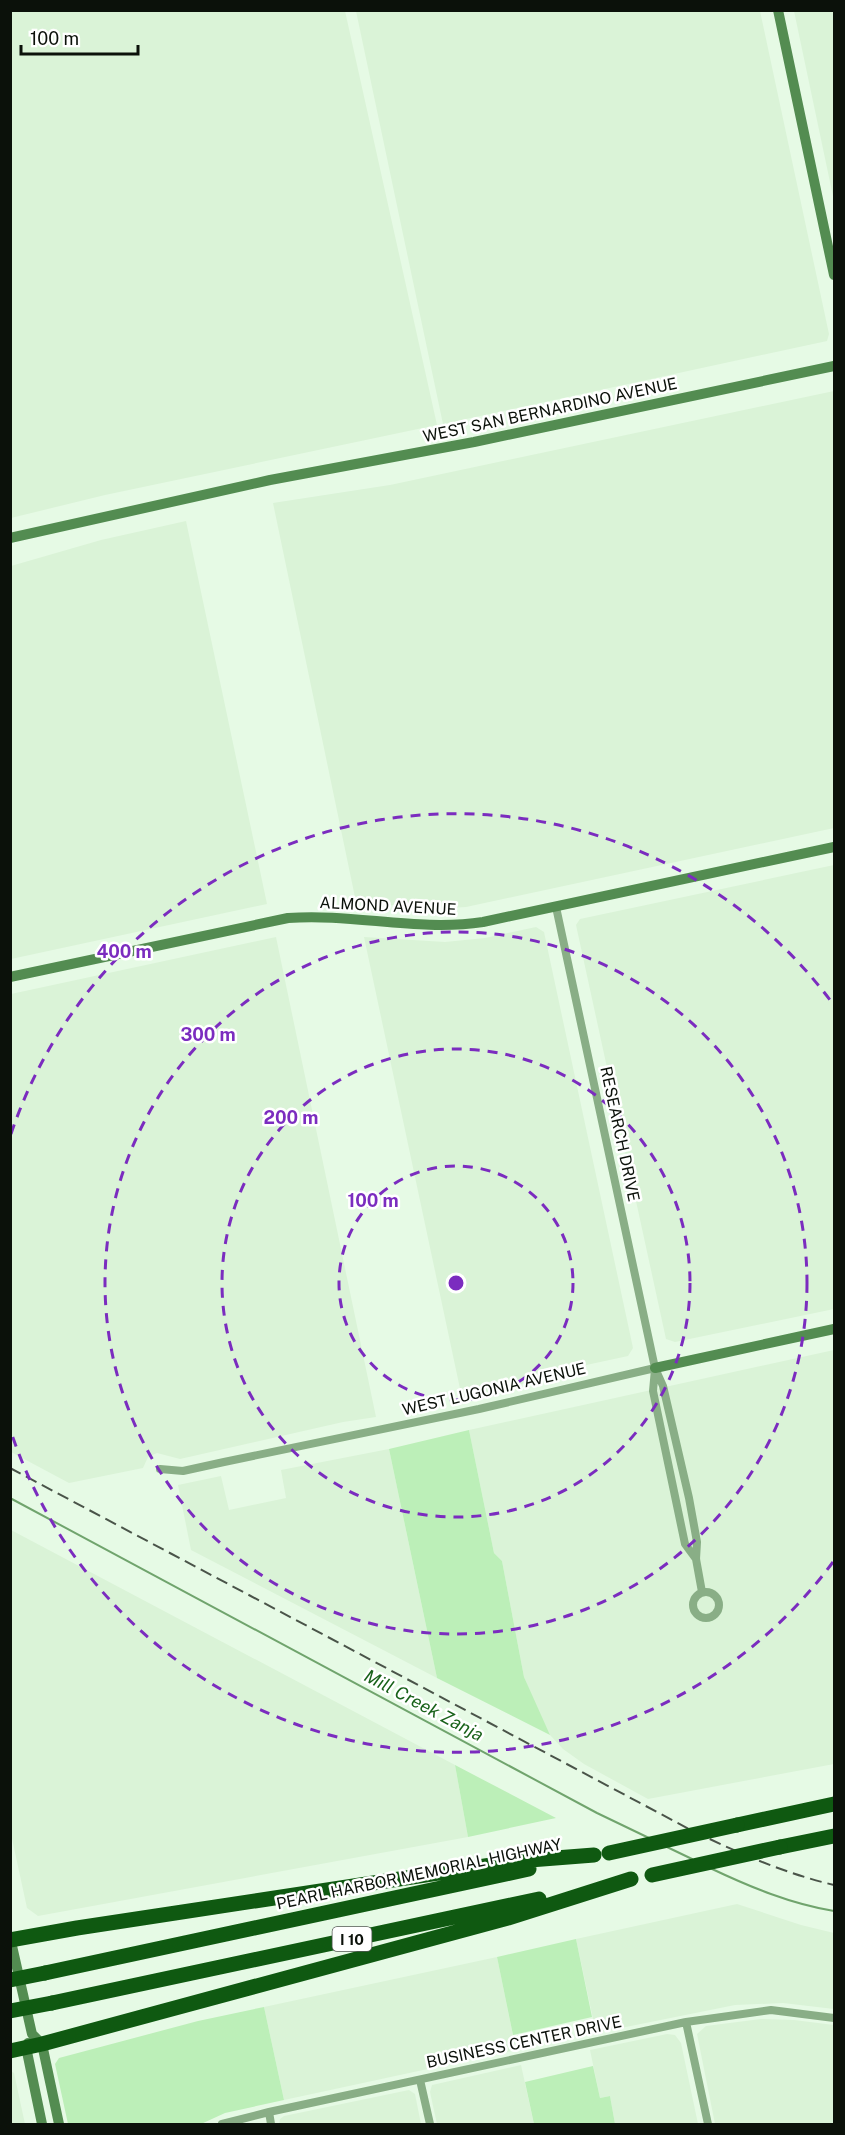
<svg xmlns="http://www.w3.org/2000/svg" width="845" height="2135" font-family="'Public Sans',sans-serif">
<style>
.built{fill:#daf3d7}
.green{fill:#bcefb8}
.lines{fill:none;stroke-linecap:round;stroke-linejoin:round}
.stream{stroke:#70a46d;stroke-width:2}
.street{stroke:#89ae86;stroke-width:8}
.secondary{stroke:#538c51;stroke-width:10}
.highway{stroke:#0f5911;stroke-width:15}
.rail{stroke:#4a5449;stroke-width:2;stroke-dasharray:12 6;stroke-linecap:butt}
.highway-bridge{stroke:#0f5911;stroke-width:15}
.ring{fill:none;stroke:#7b2cbf;stroke-width:3;stroke-dasharray:10 8}
.labels{text-anchor:middle;dominant-baseline:central;stroke-width:5;stroke-linejoin:round;paint-order:stroke}
.shield{fill:#fff;stroke:#545854;stroke-width:1.5}
.shield-label{font-size:15px;font-weight:bold;fill:#0b110a}
.street-label{font-size:16px;fill:#0b110a;stroke:#fff}
.water-label{font-size:18px;font-style:italic;fill:#19621a;stroke:#fff}
.centre{fill:#7b2cbf;stroke:#fff;stroke-width:3}
.ring-label{font-size:18px;text-anchor:middle;font-weight:bold;fill:#7b2cbf;stroke:#fff;stroke-width:5;stroke-linejoin:round;paint-order:stroke}
</style>
<rect width="100%" height="100%" fill="#e6fae5"/>
<path class="built" d="M10 11H345L437 425 105 495 11 518Z
M356 11H760L829 334 827 341 443 424Z
M794 11H834V201Z
M834 391V828L466 907 434 909 356 902 273 503 390 485Z
M186 521 267 904 11 959V566L101 540Z
M834 865V1309L675 1342 666 1339 576 925 580 919Z
M536 927 544 932 633 1348 628 1356 577 1367 496 1392 462 1398 364 937 445 942 485 938Z
M276 937 376 1417 343 1422 180 1459 157 1453 148 1457 143 1468 69 1483 11 1452V994Z
M834 1350V1764L648 1799 584 1764 563 1749 550 1735 537 1709 524 1677 502 1561 494 1553 469 1430Z
M389 1449 437 1678 191 1550 178 1485 221 1476 229 1510 286 1498 281 1470Z
M11 1530 455 1765 468 1837 38 1916 27 1908 11 1834Z
M737 1904 801 1925 834 1933V2009L783 2003 735 2005 596 2033 576 1939Z
M497 1957 516 2050 284 2100 264 2007Z
M761 2019 794 2020 834 2025V2124H715L697 2034 706 2026Z
M667 2034 675 2035 681 2043 698 2124H615L610 2096 600 2098 590 2050Z
M521 2065 534 2124H437L430 2092 432 2085Z
M11 2071 14 2073 25 2124H11Z
M409 2090 415 2094 421 2124H279L280 2119 284 2116Z"/>
<path class="green" d="M469 1430 494 1553 502 1561 524 1677 550 1735 437 1678 389 1449Z
M455 1765 556 1818 468 1837Z
M576 1939 592 2017 513 2035 497 1957Z
M264 2007 284 2100 225 2113 201 2124H68L55 2064 59 2058 198 2021Z
M593 2066 600 2098 610 2096 615 2124H534L525 2082Z"/>
<g class="lines">
<path class="stream" d="M10 1498 597 1813 649 1838
M667 1847 692 1859
M710 1868C750 1887 791 1904 834 1911"/>
<path class="street" d="M556 907 655 1368 663 1386 689 1498 697 1542 696 1559 702 1592
M655 1369 653 1391 685 1544 696 1559
M160 1469 183 1471 224 1462 479 1409 655 1368
M693 1605a13 13 0 1 1 26 0a13 13 0 1 1-26 0Z
M686 2022 708 2124
M420 2080 430 2124
M269 2112 271 2124
M222 2124 269 2112 686 2022 771 2010 834 2018"/>
<path class="secondary" d="M778 10 834 275
M10 538 270 480 474 442 834 366
M10 977 288 918C353 913 418 932 483 922L834 847
M655 1368 834 1329
M10 1937 32 2034 42 2044 59 2124
M28 2043 26 2047 42 2124"/>
<path class="highway" d="M737 1825 834 1804
M780 1847 834 1836
M10 1940 77 1928 517 1861 594 1855
M45 1973 529 1869
M52 2003 539 1899
M10 2051 42 2044 508 1918 631 1879"/>
<path class="rail" d="M10 1468 689 1829C736 1852 783 1873 834 1885"/>
<path class="highway-bridge" d="M609 1853 737 1825
M652 1875 780 1847
M10 1980 45 1973
M10 2011 52 2003"/>
</g>
<g class="ring">
<circle cx="456" cy="1283" r="117"/>
<circle cx="456" cy="1283" r="234"/>
<circle cx="456" cy="1283" r="351"/>
<path d="M833 1562A469 469 0 0 1 11 1432M11 1134A469 469 0 0 1 833 1004"/>
</g>
<g class="labels">
<rect class="shield" x="332.5" y="1927" width="39" height="24" rx="4.5"/>
<g class="shield-label">
<text x="352" y="1939">I 10</text>
</g>
<g class="street-label">
<text transform="translate(550 410) rotate(-12)">WEST SAN BERNARDINO AVENUE</text>
<text transform="translate(388 906) rotate(3)">ALMOND AVENUE</text>
<text transform="translate(620 1134) rotate(78)">RESEARCH DRIVE</text>
<text transform="translate(494 1389) rotate(-13)">WEST LUGONIA AVENUE</text>
<text transform="translate(419 1874) rotate(-12)">PEARL HARBOR MEMORIAL HIGHWAY</text>
<text transform="translate(524 2042) rotate(-12)">BUSINESS CENTER DRIVE</text>
</g>
<g class="water-label">
<text transform="translate(424 1705) rotate(28)">Mill Creek Zanja</text>
</g>
</g>
<circle cx="456" cy="1283" r="9" class="centre"/>
<g class="ring-label">
<text x="124" y="958">400 m</text>
<text x="208" y="1041">300 m</text>
<text x="291" y="1124">200 m</text>
<text x="373" y="1207">100 m</text>
</g>
<rect width="845" height="2135" fill="none" stroke="#0b110a" stroke-width="24"/>
<path d="M21 45v9h117v-9" fill="none" stroke="#0b110a" stroke-width="3"/>
<text x="30" y="45" font-size="18" fill="#0b110a" stroke="#ffffff" stroke-width="4.5" paint-order="stroke">100 m</text>
</svg>
